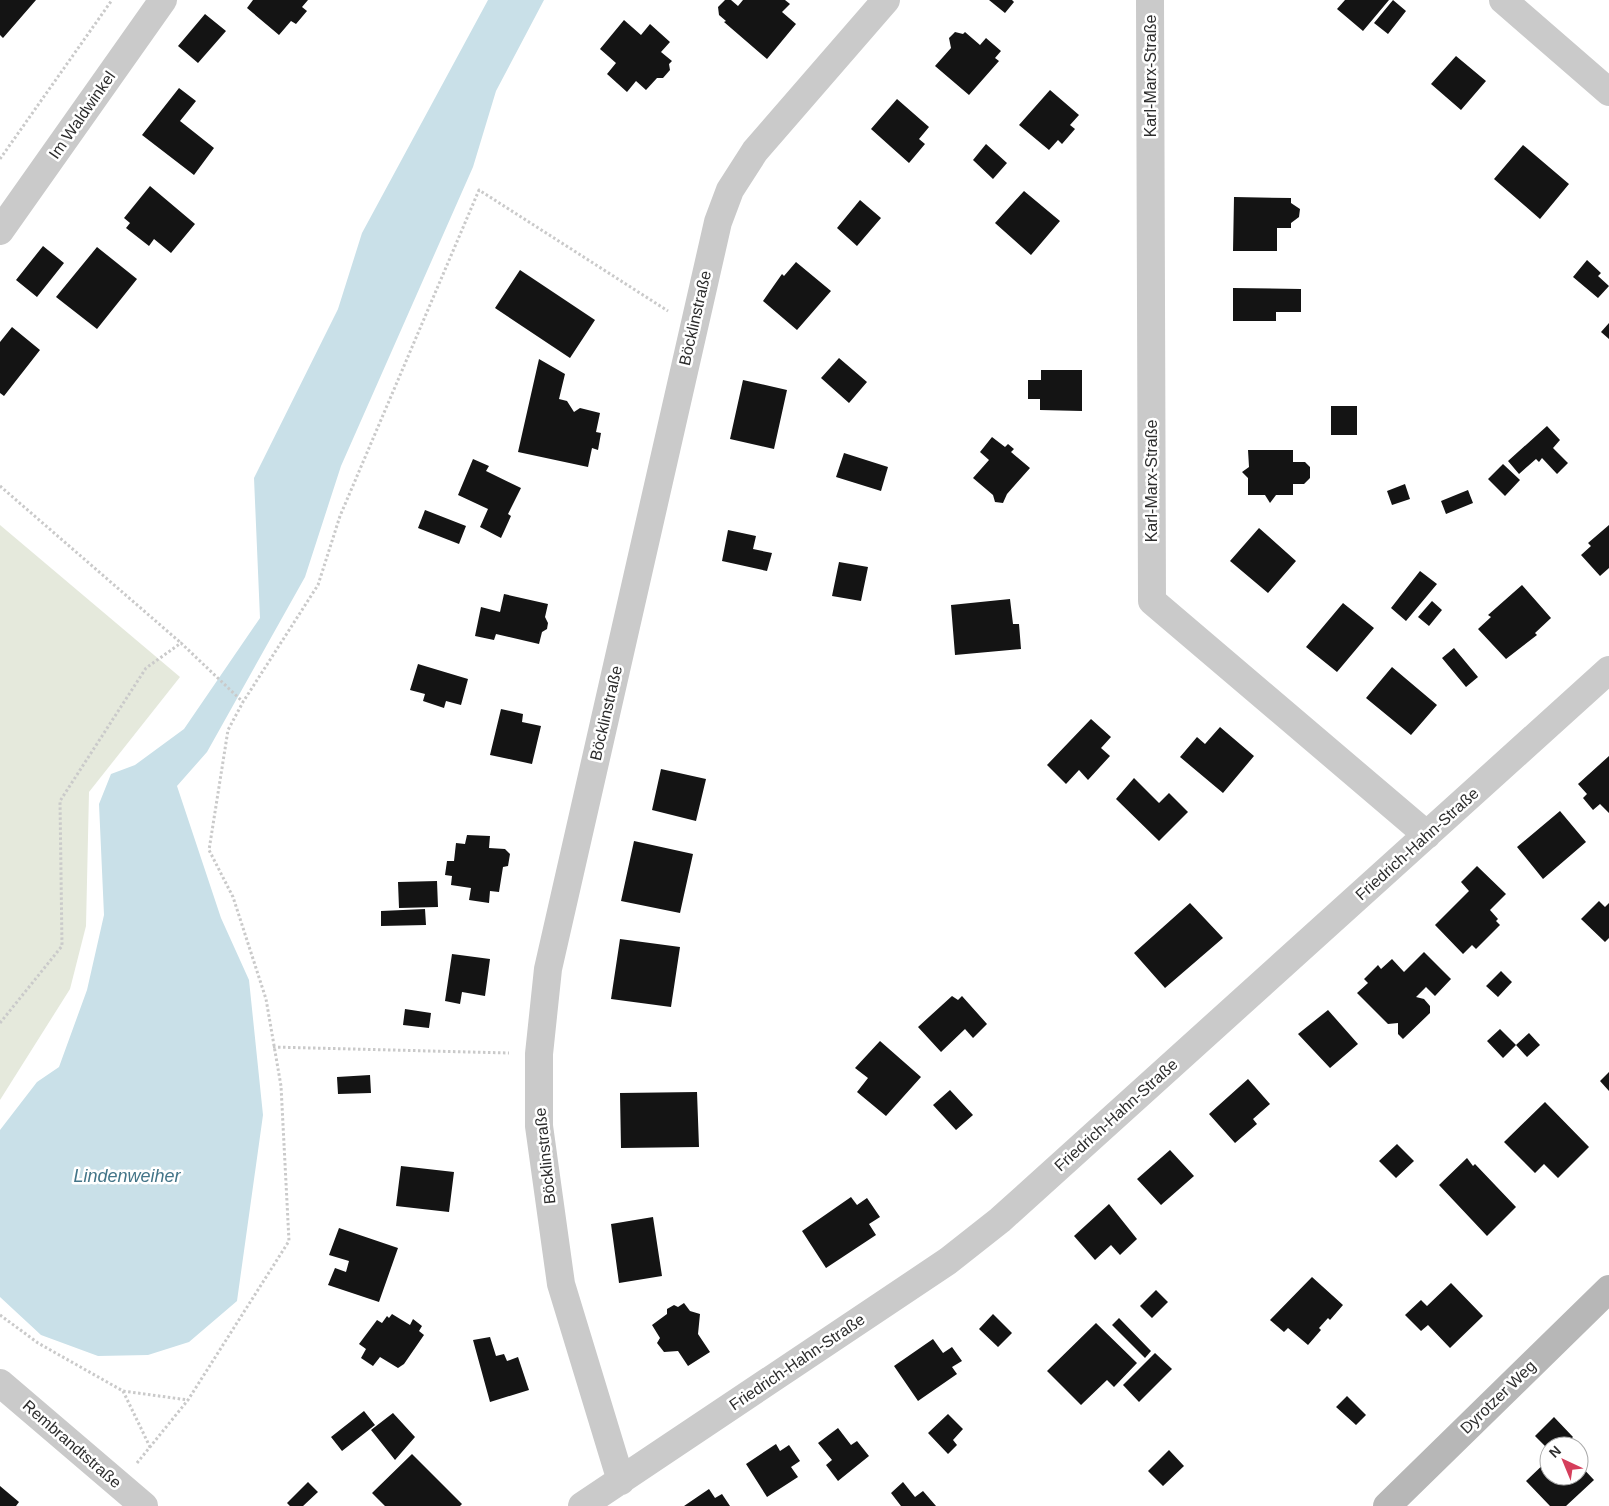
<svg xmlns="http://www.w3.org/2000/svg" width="1609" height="1506" font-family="Helvetica,sans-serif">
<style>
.green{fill:#e5e9dc}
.water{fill:#c9e0e8}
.building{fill:#141414}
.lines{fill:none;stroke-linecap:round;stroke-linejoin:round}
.path{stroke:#cacaca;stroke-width:3;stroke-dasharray:2.5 2.5;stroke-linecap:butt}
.street{stroke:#cacaca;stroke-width:28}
.secondary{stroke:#b7b7b7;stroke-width:28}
.labels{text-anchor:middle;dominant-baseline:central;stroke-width:5;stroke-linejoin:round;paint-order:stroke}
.street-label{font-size:16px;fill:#2d2d2d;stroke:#fff}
.water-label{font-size:18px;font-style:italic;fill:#437588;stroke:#fff}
</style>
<rect width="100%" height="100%" fill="#fff"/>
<path class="green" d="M0 525 180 677 89 792 86 926 70 989 0 1100Z"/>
<path class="water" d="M488 0H544L496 91 473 167 341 466 305 577 207 752 177 786 221 918 249 980 263 1115 237 1301 189 1342 148 1355 98 1356 41 1335 0 1297V1130L37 1082 59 1067 87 990 104 915 99 804 111 774 135 765 184 729 260 618 254 478 338 309 362 233Z"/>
<path class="building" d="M0 0H36L3 38 0 35Z
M253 0H308L302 7 307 11 296 24 291 21 279 35 247 8Z
M725 0H731L738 6 743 0H785L790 4 782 12 796 24 767 59 724 22 726 21 719 15 718 7Z
M989 0H1012L1014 2 1005 13Z
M1345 0H1389L1363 31 1337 9Z
M1393 0 1406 11 1388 34 1374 23Z
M205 14 226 31 198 63 178 46Z
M624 20 641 35 650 24 670 42 661 52 672 61 669 64 670 70 663 78H657L646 90 636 81 627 92 607 74 616 63 600 49Z
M955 32 963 34 965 32 980 45 986 38 1001 51 995 58 999 61 969 95 935 66 951 48 949 38Z
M1456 56 1486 81 1461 110 1431 84Z
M179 88 196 101 180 121 214 148 194 175 142 135Z
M1050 90 1079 115 1070 125 1075 129 1062 144 1058 140 1049 150 1019 125Z
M897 99 929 127 919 139 925 144 909 163 871 129Z
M986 144 1007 163 993 179 973 160Z
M1523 145 1569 184 1540 219 1494 179Z
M150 186 195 224 171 253 154 239 149 246 126 228 130 223 124 218Z
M1024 191 1060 221 1031 255 995 223Z
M1234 197 1291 198V203L1300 209 1299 217 1291 223V228H1277V251H1233Z
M860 200 881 218 857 246 837 228Z
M43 246 64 263 37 297 16 280Z
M97 247 137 279 97 329 56 297Z
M1587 260 1601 273 1598 276 1609 286 1598 298 1573 277Z
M796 262 831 291 797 330 763 301 782 274 784 276Z
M520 270 595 320 570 358 495 308Z
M1233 288 1301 289V312H1276V321H1233Z
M1609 323V339L1601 332Z
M12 327 40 350 4 396 0 393V342Z
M839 358 867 382 849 403 821 378Z
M539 359 565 374 559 399 567 401 574 412 580 408 600 413 596 432 601 433 598 450 592 448 588 467 518 452Z
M1041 370H1082V411L1040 410V399H1028V380H1041Z
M743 380 787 390 774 449 730 439Z
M1331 406H1357V435H1331Z
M1547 426 1560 440 1553 448 1568 463 1557 474 1542 458 1539 462 1536 459 1519 474 1508 461Z
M992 437 1005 447 1008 444 1014 449 1011 452 1030 468 1007 494 1003 503 995 502 993 495 973 478 989 460 980 452Z
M1248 450H1293V462H1305L1310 467V478L1304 484H1293V495H1276L1270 503 1265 495H1248V478L1242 472 1249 467Z
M844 453 888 467 881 491 836 477Z
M473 459 489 466 486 471 521 488 508 514 511 516 501 538 480 527 488 509 458 495Z
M1503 464 1520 480 1505 496 1488 479Z
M1405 484 1410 499 1392 505 1387 491Z
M1468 490 1473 503 1446 514 1441 501Z
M425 510 466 526 459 544 418 528Z
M1609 525V568L1600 576 1581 555 1591 546 1588 543Z
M1259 528 1296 561 1268 593 1230 561Z
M728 530 756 536 753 549 772 553 767 571 722 561Z
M839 562 868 567 861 601 832 596Z
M1420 571 1437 584 1406 621 1391 608Z
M1522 585 1551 618 1535 633 1537 635 1506 659 1478 629 1491 617 1488 615Z
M504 594 548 604 545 617 548 623 547 629 542 632 539 644 496 634 494 640 475 636 481 607 500 612Z
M1010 599 1013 624H1019L1021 649 955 655 951 605Z
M1432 601 1442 610 1429 626 1418 617Z
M1343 603 1374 628 1337 672 1306 647Z
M1454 648 1478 677 1466 687 1442 658Z
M418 664 468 679 461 705 446 701 444 708 423 701 425 694 410 690Z
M1392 667 1437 705 1411 735 1366 698Z
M501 709 523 714 522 722 541 726 532 764 490 755Z
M1091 719 1111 737 1101 748 1110 756 1088 780 1079 770 1066 784 1047 765Z
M1220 727 1254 756 1223 793 1180 757 1197 737 1205 744Z
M1609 756V813L1600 804 1593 810 1583 798 1587 794 1578 784Z
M661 769 706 779 696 821 652 810Z
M1134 778 1159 803 1169 793 1188 812 1159 841 1116 799Z
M1560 811 1586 842 1543 879 1517 847Z
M467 835 490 836 489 848 505 849 510 854 508 866 503 867 499 892 490 891 489 903 469 900 471 888 451 885 452 876 445 875 447 861H454L456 843 465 844Z
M634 841 693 854 680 913 621 901Z
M1477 866 1506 894 1490 910 1498 919 1496 921 1500 925 1476 949 1472 945 1463 954 1435 925 1469 891 1461 882Z
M437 881 438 907 399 908 398 882Z
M1599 901 1605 907 1609 903V938L1605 942 1581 919Z
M1190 903 1223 938 1165 988 1134 953Z
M425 909 426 925 381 926V911Z
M620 939 680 947 671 1007 611 999Z
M1424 952 1451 979 1435 996 1426 987 1416 997 1424 999 1430 1006V1013L1403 1039 1398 1034V1023L1388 1024 1357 993 1368 983 1364 979 1378 965 1381 969 1392 959 1404 972Z
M452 954 490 959 485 996 462 992 460 1004 445 1001Z
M1501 971 1512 982 1498 997 1486 986Z
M952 996 958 1000 962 996 987 1024 973 1038 965 1029 941 1052 918 1027Z
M405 1009 431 1013 429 1028 403 1025Z
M1328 1010 1358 1044 1330 1068 1298 1034Z
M1500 1029 1516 1045 1503 1058 1487 1041Z
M1529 1033 1540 1045 1527 1057 1516 1045Z
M880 1041 921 1077 886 1116 857 1092 868 1078 855 1068Z
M1609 1072V1091L1600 1081Z
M370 1075 371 1093 338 1094 337 1077Z
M1248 1079 1270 1104 1253 1119 1257 1124 1235 1143 1209 1114Z
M950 1090 973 1115 956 1130 933 1105Z
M697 1092 699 1147 621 1148 620 1093Z
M1545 1102 1589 1147 1558 1178 1544 1164 1535 1173 1504 1142Z
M1397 1144 1414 1161 1396 1178 1379 1161Z
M1170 1150 1194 1176 1161 1205 1137 1179Z
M1467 1158 1473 1166 1475 1164 1516 1207 1487 1236 1439 1185Z
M401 1166 454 1172 449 1212 396 1206Z
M851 1197 857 1205 867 1198 880 1217 869 1224 876 1235 826 1268 802 1231Z
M1109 1204 1137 1239 1120 1255 1111 1245 1095 1260 1074 1236Z
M653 1217 662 1276 619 1283 611 1224Z
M339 1228 398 1248 379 1302 328 1285 335 1268 346 1272 349 1261 329 1255Z
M1312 1277 1343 1305 1330 1320 1328 1318 1319 1328 1321 1330 1308 1345 1288 1328 1284 1332 1270 1320Z
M1451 1283 1483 1316 1450 1348 1428 1325 1421 1331 1405 1315 1421 1300 1427 1306Z
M1156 1290 1168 1302 1152 1318 1140 1306Z
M684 1303 690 1311 700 1314 698 1334 710 1352 688 1366 678 1351 664 1352 657 1343 660 1338 652 1325 667 1314V1309L674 1305 678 1307Z
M392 1314 410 1325 413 1319 422 1326 419 1331 424 1335 404 1364 398 1368 380 1357 373 1366 361 1358 366 1349 359 1344 377 1320 382 1323 387 1316 389 1318Z
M993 1314 1012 1333 998 1347 979 1329Z
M1119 1318 1151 1351 1145 1358 1112 1325Z
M1096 1323 1137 1363 1114 1387 1107 1380 1081 1405 1047 1371Z
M490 1337 496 1356 504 1354 507 1361 518 1357 529 1390 490 1402 473 1340Z
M933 1339 943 1353 952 1347 962 1361 952 1367 957 1374 918 1401 894 1366Z
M1155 1353 1172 1369 1139 1402 1123 1385Z
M1347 1396 1366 1415 1356 1425 1336 1407Z
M364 1411 375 1425 342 1451 331 1437Z
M393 1413 415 1437 395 1460 371 1430Z
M948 1414 963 1429 953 1440 957 1445 948 1454 928 1433Z
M1554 1417 1573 1437 1564 1446H1549V1450L1535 1436Z
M838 1428 851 1445 857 1441 869 1456 838 1481 826 1465 832 1460 818 1443Z
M776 1444 780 1451 789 1445 800 1461 791 1467 798 1477 767 1497 746 1464Z
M1169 1450 1184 1466 1163 1486 1148 1471Z
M412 1454 462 1504 460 1506H385L372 1493Z
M1549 1459V1476H1579V1464L1594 1480 1566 1506H1550L1526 1481Z
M308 1482 318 1492 303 1506H290L287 1503Z
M903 1482 915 1497 923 1491 936 1506H901L891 1493Z
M0 1486 19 1502 16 1506H0Z
M709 1489 715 1498 722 1494 730 1506H684Z"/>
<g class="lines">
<path class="path" d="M0 159 112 0
M0 486 181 643
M0 1023 62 946 60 801 146 668 181 643 243 702
M273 1047 509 1053
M0 1315 38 1343 123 1391 188 1400
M123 1391 151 1449
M137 1463 188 1400 289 1241 281 1086 266 999 233 897 209 850 228 730 243 702 318 585 340 516 479 190 668 311"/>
<path class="street" d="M1150 0 1152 601 1427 835
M1503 0 1609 92
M0 231 163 0
M0 1383 144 1506
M621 1481 561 1284 539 1126V1054L548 969 718 222 730 190 755 151 886 0
M582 1506 948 1261 1000 1220 1609 670"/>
<path class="secondary" d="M1387 1506 1609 1289"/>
</g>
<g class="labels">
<g class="street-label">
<text transform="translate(1150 76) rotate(-90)">Karl-Marx-Straße</text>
<text transform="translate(82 115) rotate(-55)">Im Waldwinkel</text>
<text transform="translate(695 318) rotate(-77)">Böcklinstraße</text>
<text transform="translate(1151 481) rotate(-90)">Karl-Marx-Straße</text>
<text transform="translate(606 713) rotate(-77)">Böcklinstraße</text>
<text transform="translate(1417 844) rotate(-42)">Friedrich-Hahn-Straße</text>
<text transform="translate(1116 1115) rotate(-42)">Friedrich-Hahn-Straße</text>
<text transform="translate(545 1156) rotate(-96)">Böcklinstraße</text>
<text transform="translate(797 1362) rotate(-34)">Friedrich-Hahn-Straße</text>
<text transform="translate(1498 1397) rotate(-44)">Dyrotzer Weg</text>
<text transform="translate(72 1444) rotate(41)">Rembrandtstraße</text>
</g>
<g class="water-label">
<text x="127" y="1176">Lindenweiher</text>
</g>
</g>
<g transform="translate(1564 1461) rotate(316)"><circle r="24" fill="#ffffff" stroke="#ababab"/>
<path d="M0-4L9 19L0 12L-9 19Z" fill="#d53e5b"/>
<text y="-8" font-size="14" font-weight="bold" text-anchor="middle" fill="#2d2d2d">N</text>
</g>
</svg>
